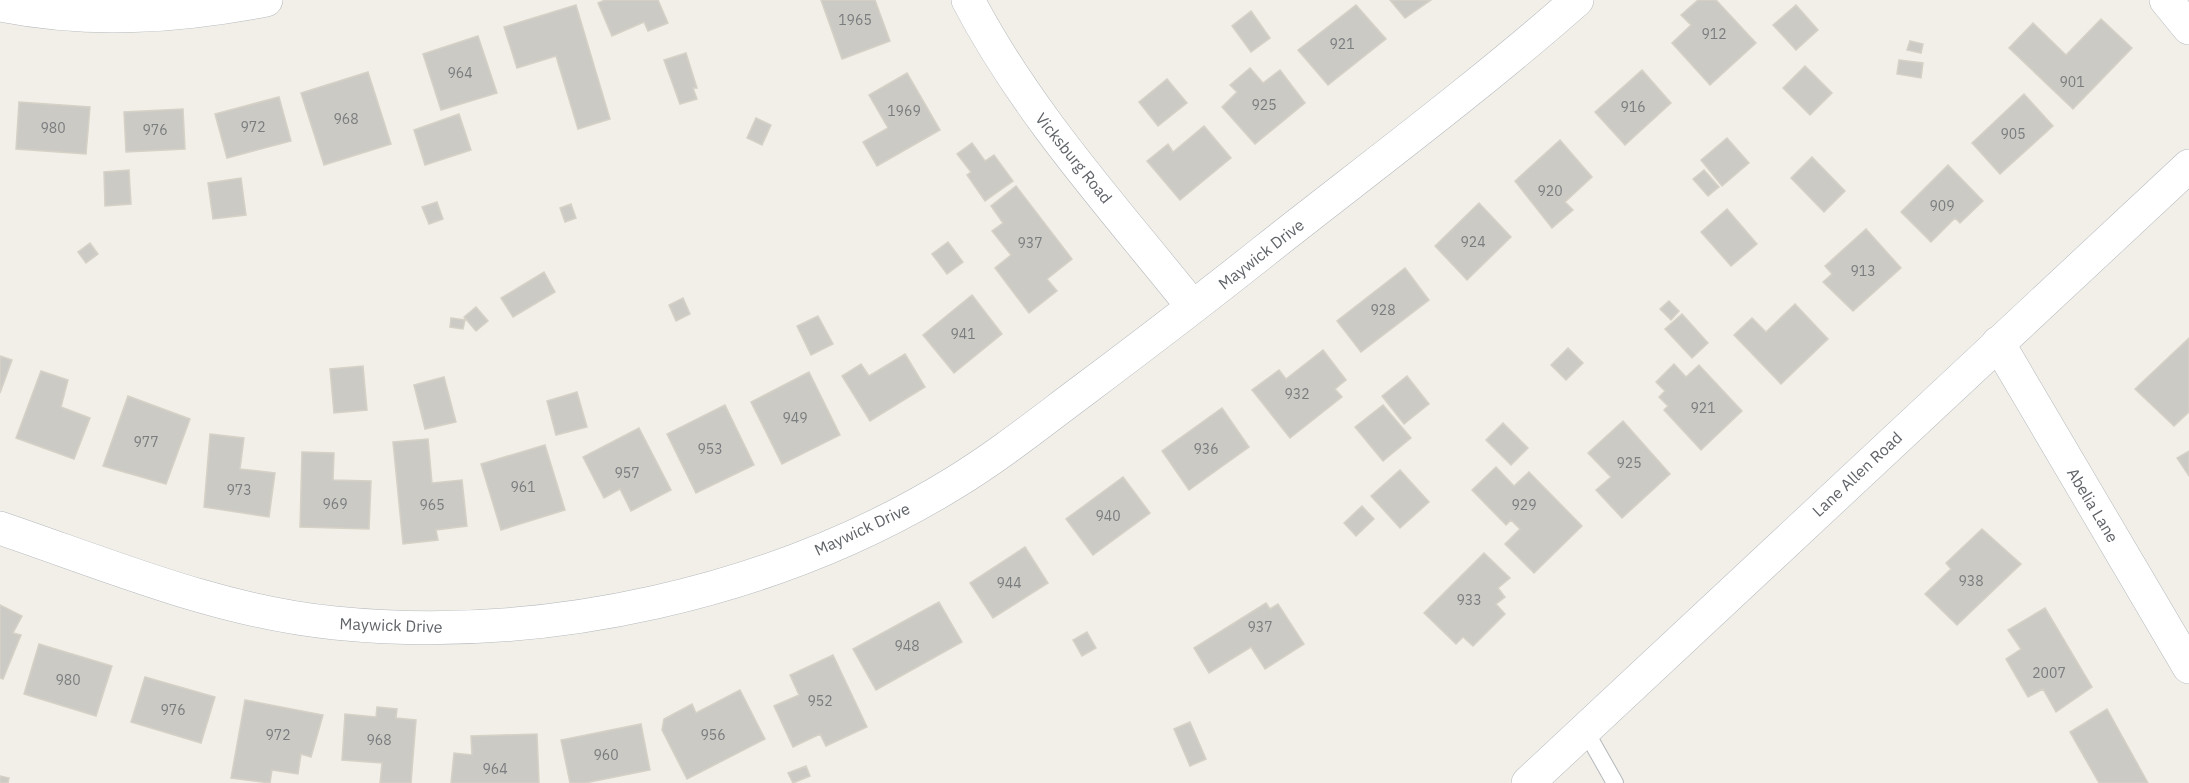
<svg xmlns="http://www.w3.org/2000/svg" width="2189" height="783" font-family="'IBM Plex Sans',sans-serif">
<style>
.building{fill:#cccac5;stroke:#d6d1c6;stroke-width:1.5}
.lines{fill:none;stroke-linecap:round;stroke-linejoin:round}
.lane-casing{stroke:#b5b8bc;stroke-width:18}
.street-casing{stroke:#b5b8bc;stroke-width:34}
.secondary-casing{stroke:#b6babf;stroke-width:34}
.lane{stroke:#fff;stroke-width:16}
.street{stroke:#fff;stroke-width:33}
.secondary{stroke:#fff;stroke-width:33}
.labels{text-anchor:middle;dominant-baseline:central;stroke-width:4.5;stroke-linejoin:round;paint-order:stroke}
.number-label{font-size:14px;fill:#7a7d7f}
.street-label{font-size:16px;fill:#5f6368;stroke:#fff}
</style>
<rect width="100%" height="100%" fill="#f1efe8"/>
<path class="building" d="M605 0H658L668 23 648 31 644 22 612 36 598 3Z
M821 0H875L890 41 842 59Z
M1390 0H1431L1405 18Z
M1698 0H1716L1756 43 1710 85 1672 43 1691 25 1681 15Z
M576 5 610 119 578 129 556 56 517 68 504 27Z
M1356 5 1386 39 1328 85 1298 50Z
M1796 5 1818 30 1796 50 1773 25Z
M1251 11 1270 38 1251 52 1232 26Z
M2101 19 2132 48 2073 109 2009 48 2033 23 2066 55Z
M478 36 497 93 441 110 423 54Z
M1910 41 1923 44 1921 53 1907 50Z
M686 53 697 88H693L697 99 680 104 664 60Z
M1899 60 1923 63 1921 78 1897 74Z
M1805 66 1832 93 1810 115 1783 88Z
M1250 68 1263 83 1280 70 1305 103 1255 144 1222 107 1237 92 1230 85Z
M1642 70 1671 103 1625 145 1595 112Z
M368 72 391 144 324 165 301 93Z
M907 73 940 130 877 166 863 142 888 128 869 95Z
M1167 79 1187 103 1158 126 1139 102Z
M2024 94 2053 126 2000 174 1972 143Z
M279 97 291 141 227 158 215 114Z
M19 102 90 107 86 154 16 149Z
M183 109 185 149 126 152 124 112Z
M459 114 471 150 425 165 414 130Z
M756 118 771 125 762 145 747 138Z
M1204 126 1231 158 1180 200 1147 161 1168 144 1173 152Z
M1727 138 1749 163 1722 186 1701 160Z
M1560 140 1592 177 1565 202 1573 210 1552 228 1515 181Z
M972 143 985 161 994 155 1013 181 985 201 967 175 971 172 957 154Z
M1812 157 1845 191 1824 212 1791 178Z
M1948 165 1983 201 1960 223 1955 218 1931 242 1901 212Z
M129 170 131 204 105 206 104 172Z
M1704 170 1719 187 1708 196 1693 179Z
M241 178 246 215 213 219 208 183Z
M1016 186 1072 259 1047 279 1057 291 1029 313 995 268 1011 255 992 231 1003 223 991 206Z
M437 202 443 219 429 224 422 207Z
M1479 203 1511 237 1467 280 1435 246Z
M571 204 576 218 565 222 560 208Z
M1727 209 1757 244 1731 266 1701 232Z
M1866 229 1901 268 1853 311 1823 282 1832 274 1825 266Z
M948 242 963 262 947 274 932 254Z
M90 243 98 254 86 263 78 252Z
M1405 268 1429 300 1361 352 1337 321Z
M544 272 555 292 513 317 501 298Z
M972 295 1002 334 954 373 923 335Z
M683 298 690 314 676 321 669 305Z
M1669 301 1679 311 1671 320 1660 309Z
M1795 304 1828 339 1781 384 1734 335 1752 318 1766 332Z
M476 307 488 321 476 331 464 317Z
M1682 314 1708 343 1692 358 1665 329Z
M818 316 833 344 811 355 797 326Z
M451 318 465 320 463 329 450 327Z
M2189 338V412L2174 426 2135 389Z
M1568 348 1583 363 1566 380 1551 365Z
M1323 350 1346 380 1335 389 1342 397 1290 438 1252 390 1279 370 1286 379Z
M905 354 925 387 870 421 842 376 861 364 869 376Z
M0 356 12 360 0 393Z
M1674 364 1686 377 1699 365 1742 411 1701 450 1664 410 1668 406 1659 397 1665 391 1656 382Z
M363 366 367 410 334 413 330 369Z
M41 371 68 380 61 407 90 418 74 459 16 438Z
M809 372 840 435 782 464 751 402Z
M1407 376 1429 404 1404 424 1382 396Z
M444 377 456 422 425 429 414 385Z
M577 392 587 427 556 435 547 401Z
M128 396 190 419 166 484 103 466Z
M725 405 754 465 696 493 667 434Z
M1383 405 1411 438 1383 461 1355 427Z
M1222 408 1249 447 1189 490 1162 451Z
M1623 421 1670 474 1622 518 1596 490 1611 477 1588 453Z
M1503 423 1528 448 1511 465 1486 440Z
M639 428 671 490 631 511 620 489 604 498 583 457Z
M210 434 244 438 240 469 275 473 269 517 204 507Z
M428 439 432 483 462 480 467 526 436 530 438 540 403 544 393 442Z
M545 445 565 510 501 530 481 464Z
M2189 451V476L2177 458Z
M302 452 334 453 333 480 371 481 369 529 300 527Z
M1496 467 1514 486 1529 472 1582 526 1534 573 1505 544 1520 529 1511 520 1506 525 1472 490Z
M1400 470 1429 502 1400 528 1371 496Z
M1123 477 1150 513 1093 555 1066 519Z
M1362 506 1374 519 1356 536 1344 523Z
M1982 529 2021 564 1957 625 1925 594 1951 569 1946 563Z
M1025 547 1048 583 993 618 970 583Z
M1484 553 1510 578 1498 588 1505 597 1496 604 1505 614 1473 646 1463 637 1456 644 1424 613Z
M939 602 962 642 876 690 853 649Z
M1266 603 1270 609 1278 604 1304 644 1265 669 1251 647 1209 673 1194 648Z
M0 605 22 616 13 633 21 635 3 679 0 678Z
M2045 608 2092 687 2056 712 2043 689 2028 697 2006 659 2021 649 2008 630Z
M1087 632 1096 648 1082 656 1073 640Z
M39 644 112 666 96 716 24 694Z
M833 655 867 727 826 746 820 734 793 747 774 706 799 695 790 675Z
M145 677 215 697 201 743 131 722Z
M740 690 765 739 687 779 662 730 664 719 692 704 696 713Z
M245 700 323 715 311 757 301 754 298 774 272 770 270 783 231 778Z
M377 707 397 709 396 718 416 720 411 783H380L382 763 342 760 345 714 376 717Z
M2107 709 2148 783H2099L2070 732Z
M1190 722 1206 759 1190 766 1174 729Z
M641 724 650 770 585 783H570L561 740Z
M537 734 539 783H451L454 753 472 755 471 736Z
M806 766 810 776 793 783 788 773Z
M0 776 9 778 8 783H0Z"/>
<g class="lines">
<defs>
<path id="lane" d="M1585 730 1615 783"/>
<path id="street" d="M968 0C1027 113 1114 208 1193 307
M0 5C90 23 177 17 266 0
M1998 343 2189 667
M0 528C109 565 220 612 335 623 544 644 775 593 954 483 1000 455 1042 421 1085 389 1145 344 1204 299 1263 252 1368 169 1476 89 1577 0"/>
<path id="secondary" d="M2166 0 2189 28
M1528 783 2189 166"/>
</defs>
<use href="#lane" class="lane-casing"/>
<use href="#street" class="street-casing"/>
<use href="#secondary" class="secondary-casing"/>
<use href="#lane" class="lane"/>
<use href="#street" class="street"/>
<use href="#secondary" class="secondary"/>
</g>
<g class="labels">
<g class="number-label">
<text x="855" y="20">1965</text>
<text x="1714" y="34">912</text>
<text x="1342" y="44">921</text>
<text x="460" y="73">964</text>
<text x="2072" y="82">901</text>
<text x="1264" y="105">925</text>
<text x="1633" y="107">916</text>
<text x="904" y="111">1969</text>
<text x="346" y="119">968</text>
<text x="253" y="127">972</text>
<text x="53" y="128">980</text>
<text x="155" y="130">976</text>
<text x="2013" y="134">905</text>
<text x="1550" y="191">920</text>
<text x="1942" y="206">909</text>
<text x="1473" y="242">924</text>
<text x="1030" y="243">937</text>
<text x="1863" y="271">913</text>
<text x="1383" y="310">928</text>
<text x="963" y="334">941</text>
<text x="1297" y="394">932</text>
<text x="1703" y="408">921</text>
<text x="795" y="418">949</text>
<text x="146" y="442">977</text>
<text x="710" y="449">953</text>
<text x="1206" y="449">936</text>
<text x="1629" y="463">925</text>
<text x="627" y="473">957</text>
<text x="523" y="487">961</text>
<text x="239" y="490">973</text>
<text x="335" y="504">969</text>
<text x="432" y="505">965</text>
<text x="1524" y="505">929</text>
<text x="1108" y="516">940</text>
<text x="1971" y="581">938</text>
<text x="1009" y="583">944</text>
<text x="1469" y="600">933</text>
<text x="1260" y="627">937</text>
<text x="907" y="646">948</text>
<text x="2049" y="673">2007</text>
<text x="68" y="680">980</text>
<text x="820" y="701">952</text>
<text x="173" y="710">976</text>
<text x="278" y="735">972</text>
<text x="713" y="735">956</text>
<text x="379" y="740">968</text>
<text x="606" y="755">960</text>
<text x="495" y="769">964</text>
</g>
<g class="street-label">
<text transform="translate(1074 158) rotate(51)">Vicksburg Road</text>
<text transform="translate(1261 254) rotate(-38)">Maywick Drive</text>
<text transform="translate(1857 474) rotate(-43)">Lane Allen Road</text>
<text transform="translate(2093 505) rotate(59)">Abelia Lane</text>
<text transform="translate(862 529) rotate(-25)">Maywick Drive</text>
<text transform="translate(391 625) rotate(2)">Maywick Drive</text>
</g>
</g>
</svg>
